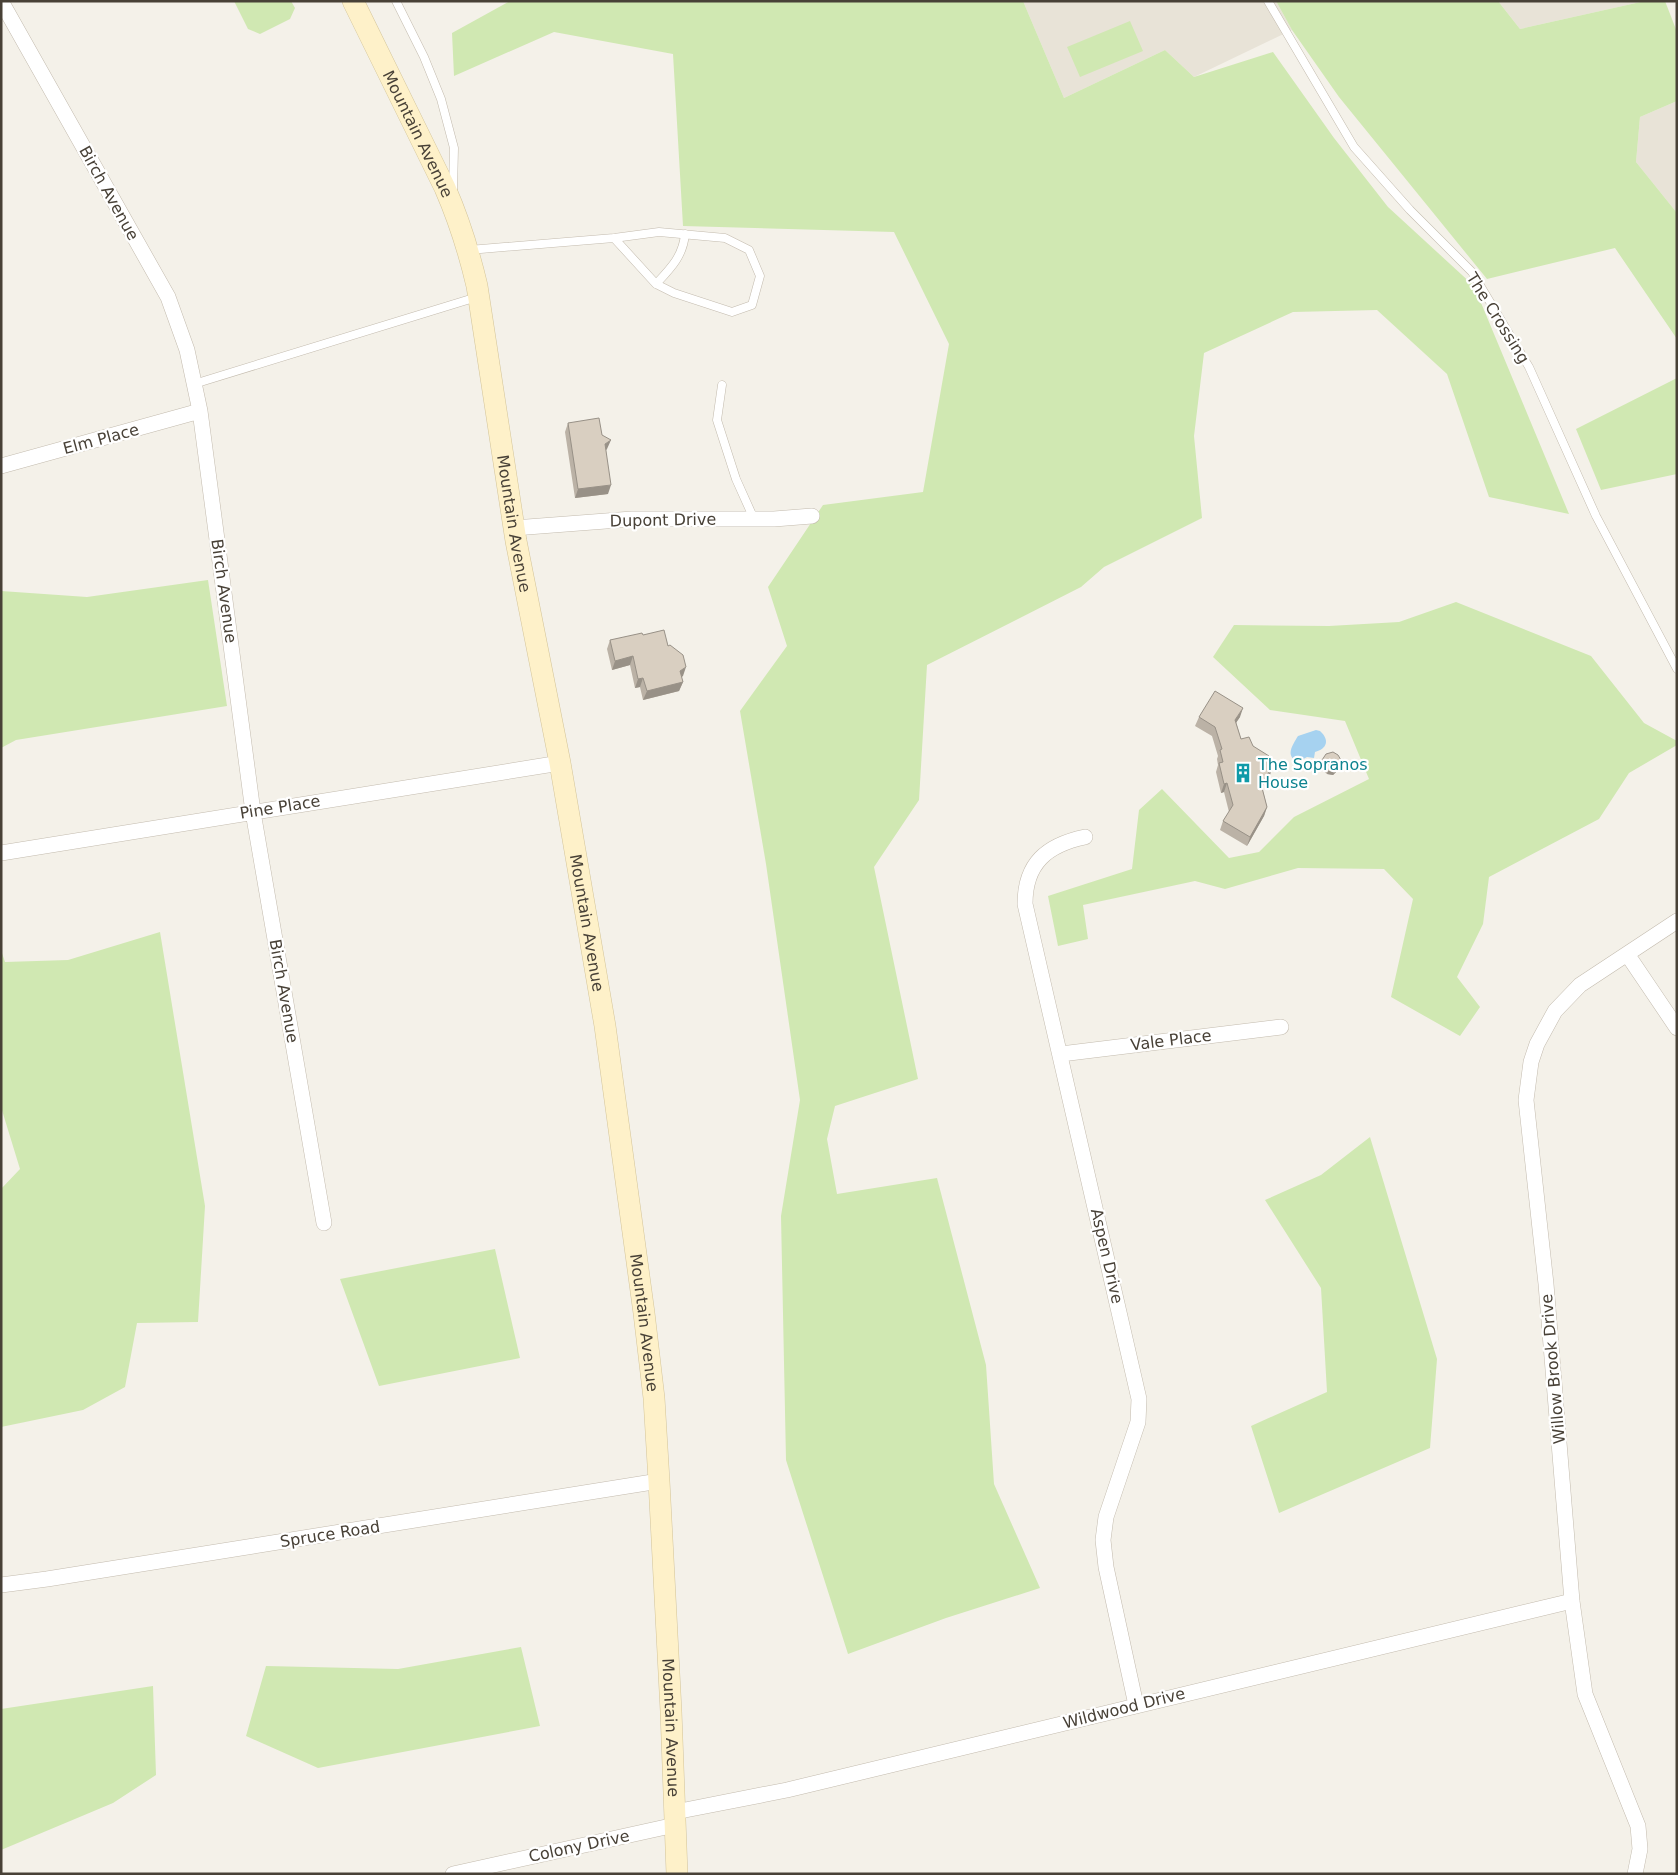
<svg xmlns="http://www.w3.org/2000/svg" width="1678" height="1875" font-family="'DejaVu Sans',sans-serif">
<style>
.residential{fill:#e8e3d7}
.green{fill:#d0e8b2}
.water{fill:#a6d2f0}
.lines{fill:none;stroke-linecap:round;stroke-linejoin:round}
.lane-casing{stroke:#c3bbae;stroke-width:9}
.street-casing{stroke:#c3bbae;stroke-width:16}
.secondary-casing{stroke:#d3c499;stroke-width:22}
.lane{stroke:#fff;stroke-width:8}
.street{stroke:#fff;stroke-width:15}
.secondary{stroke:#fef1c9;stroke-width:21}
.wall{fill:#bbb2a6}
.shaded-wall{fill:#989187}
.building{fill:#d9cfc1;stroke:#989187}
.labels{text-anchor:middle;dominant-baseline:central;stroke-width:4.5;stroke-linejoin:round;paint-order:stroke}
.street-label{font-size:16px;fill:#484137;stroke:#fff}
.culture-label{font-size:16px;fill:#0d838f;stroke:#fff;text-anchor:start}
</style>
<rect width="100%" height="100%" fill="#f4f1e9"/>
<path class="residential" d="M1023 1H1276L1292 30 1194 77 1165 50 1064 98Z
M1498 1H1645L1520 29Z
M1677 101V213L1636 162 1640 117Z"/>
<path class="green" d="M234 1H291L295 8 290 19 260 34 248 29Z
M510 1H1023L1064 98 1165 50 1194 77 1273 52 1334 138 1388 207 1474 286 1569 514 1489 497 1447 374 1377 310 1293 312 1204 353 1194 436 1202 518 1104 567 1081 587 927 665 919 800 874 867 918 1079 835 1106 827 1139 837 1194 937 1178 986 1365 994 1484 1040 1588 946 1618 848 1654 786 1460 781 1216 800 1100 766 864 740 711 787 646 768 587 823 505 923 492 949 344 894 232 683 226 673 54 554 32 454 76 452 33Z
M1276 1H1498L1520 29 1645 1H1665L1677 32V101L1640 117 1636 162 1677 213V339L1615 248 1487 279 1339 97 1292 30Z
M1130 21 1143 51 1080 77 1067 47Z
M1677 378V474L1601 490 1576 429Z
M208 580 227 706 16 740 1 748V591L87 597Z
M1456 602 1591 656 1644 723 1677 741V745L1629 773 1599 819 1489 877 1483 924 1457 977 1480 1007 1460 1036 1391 997 1413 899 1384 869 1298 868 1225 889 1195 881 1083 905 1088 939 1058 946 1048 896 1132 869 1139 810 1162 789 1229 858 1259 852 1294 817 1369 779 1345 721 1270 710 1213 657 1234 625 1329 626 1399 622Z
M160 932 205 1206 198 1322 137 1323 125 1387 83 1410 1 1427V1189L20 1169 1 1107V950L5 962 68 960Z
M1370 1137 1437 1359 1430 1448 1279 1513 1251 1426 1327 1392 1321 1288 1265 1200 1321 1175Z
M495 1249 520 1358 379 1386 340 1279Z
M521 1647 540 1726 318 1768 246 1736 266 1666 398 1669Z
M153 1686 156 1775 113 1803 1 1850V1709Z"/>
<path class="water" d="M1316 730 1320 731C1330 740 1327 749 1315 752L1314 758 1307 757 1298 762C1285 756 1292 746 1298 736Z"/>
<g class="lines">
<defs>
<path id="lane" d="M396 1 424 57 441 99 454 148 453 191
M1268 1 1354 147 1410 210 1472 272 1529 367 1596 516 1677 669
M469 250 614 238 659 232 725 238 749 250 760 276 752 305 732 312 674 293 656 284 614 238
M656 284C671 268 683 256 685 234
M194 384 477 297
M722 385 717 420 736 479 754 519"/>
<path id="street" d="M1 1 168 297 187 350 200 411 253 812 324 1223
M1 466 200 411
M514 528 632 519H774L812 516
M1085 837C1047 845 1025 863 1025 904L1139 1399 1138 1422 1106 1517 1103 1540 1106 1567 1136 1705
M1 853 560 763
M1627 954 1677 1028
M1061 1054 1281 1027
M1 1585 47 1579 659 1481
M675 1812 787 1790 1572 1601
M453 1874 675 1825
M1635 1874 1640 1849 1638 1826 1585 1694 1572 1601 1546 1284 1526 1100 1531 1062 1537 1044 1555 1011 1580 985 1677 921"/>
<g id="secondary">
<path id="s1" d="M353 1 445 188C459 220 469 252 477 286L516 541 560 763 605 1026 644 1313 654 1398 659 1481 671 1711 677 1874"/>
</g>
</defs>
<use href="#lane" class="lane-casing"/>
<use href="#street" class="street-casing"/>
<use href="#secondary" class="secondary-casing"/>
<use href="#lane" class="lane"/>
<use href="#street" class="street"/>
<use href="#secondary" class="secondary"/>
</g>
<path class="wall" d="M568 423 602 435 607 449 606 450 608 494 575 498 565 432Z
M643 635 668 646 683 676 681 677 683 682 679 691 643 700 640 687 635 688 630 665 612 670 607 649 610 640Z
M1199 717H1240L1236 722 1241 739 1253 746 1270 775 1262 787 1267 807 1264 816 1247 846 1220 830 1223 821 1229 812 1224 792 1221 793 1216 772 1218 765 1217 759 1218 756 1212 736 1195 726Z
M1322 760 1338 770 1333 775 1327 774 1322 770 1321 763Z"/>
<path class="shaded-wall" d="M611 440 607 449 602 453 605 444Z
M611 485 608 494 575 498 578 489Z
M633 656 630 665 612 670 615 661Z
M686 667 683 676 677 680 680 671Z
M643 678 640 687 635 688 638 679Z
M683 682 679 691 643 700 647 691Z
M1243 708 1240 717 1232 729 1235 720Z
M1273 766 1270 775 1258 793 1261 784Z
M1340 767 1338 770 1333 775 1327 774 1328 771Z
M1227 783 1224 792 1221 793 1224 784Z
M1267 807 1264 816 1247 846 1250 837Z"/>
<path class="building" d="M599 418 602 435 611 440 605 444 611 485 578 489 568 423Z
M664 630 668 646 670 645 683 655 686 667 680 671 683 682 647 691 643 678 638 679 633 656 615 661 610 640 642 633 643 635Z
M1215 691 1243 708 1235 720 1241 739 1249 737 1253 746 1269 756 1273 766 1261 784 1267 807 1250 837 1223 821 1233 805 1227 783 1224 784 1219 763 1223 762 1220 750 1222 749 1215 727 1199 717Z
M1333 752 1338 755 1341 760 1340 767 1334 772 1328 771 1323 767 1322 760 1326 754Z"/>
<defs>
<symbol id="building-bare" viewBox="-9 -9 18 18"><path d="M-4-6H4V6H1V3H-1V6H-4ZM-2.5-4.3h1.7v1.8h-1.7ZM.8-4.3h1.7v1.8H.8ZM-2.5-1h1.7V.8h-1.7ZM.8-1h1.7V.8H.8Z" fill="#0f9aa8" stroke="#fff" stroke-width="2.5" paint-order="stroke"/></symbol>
</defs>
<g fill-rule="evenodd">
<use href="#building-bare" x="1229" y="759" width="28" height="28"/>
</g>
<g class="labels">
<g class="street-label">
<text stroke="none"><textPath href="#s1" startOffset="148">Mountain Avenue</textPath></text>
<text transform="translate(109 193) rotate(61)">Birch Avenue</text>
<text transform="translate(1498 318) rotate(58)">The Crossing</text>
<text transform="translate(101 439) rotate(-15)">Elm Place</text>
<text transform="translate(663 520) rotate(-1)">Dupont Drive</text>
<text stroke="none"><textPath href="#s1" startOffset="552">Mountain Avenue</textPath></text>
<text transform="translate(224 591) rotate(82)">Birch Avenue</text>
<text transform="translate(280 807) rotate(-9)">Pine Place</text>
<text stroke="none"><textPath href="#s1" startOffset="958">Mountain Avenue</textPath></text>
<text transform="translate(284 991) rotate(80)">Birch Avenue</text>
<text transform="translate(1171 1040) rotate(-7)">Vale Place</text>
<text transform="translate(1107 1256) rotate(77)">Aspen Drive</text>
<text stroke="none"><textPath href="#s1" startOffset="1362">Mountain Avenue</textPath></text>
<text transform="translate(1553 1369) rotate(-95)">Willow Brook Drive</text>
<text transform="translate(330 1534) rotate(-9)">Spruce Road</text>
<text transform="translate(1124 1708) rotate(-14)">Wildwood Drive</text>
<text stroke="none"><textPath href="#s1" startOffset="1768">Mountain Avenue</textPath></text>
<text transform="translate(579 1846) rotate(-12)">Colony Drive</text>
</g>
<g class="culture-label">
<text x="1258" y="764">The Sopranos<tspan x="1258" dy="18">House</tspan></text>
</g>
</g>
<rect width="1678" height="1875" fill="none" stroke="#484137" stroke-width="5"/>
</svg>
